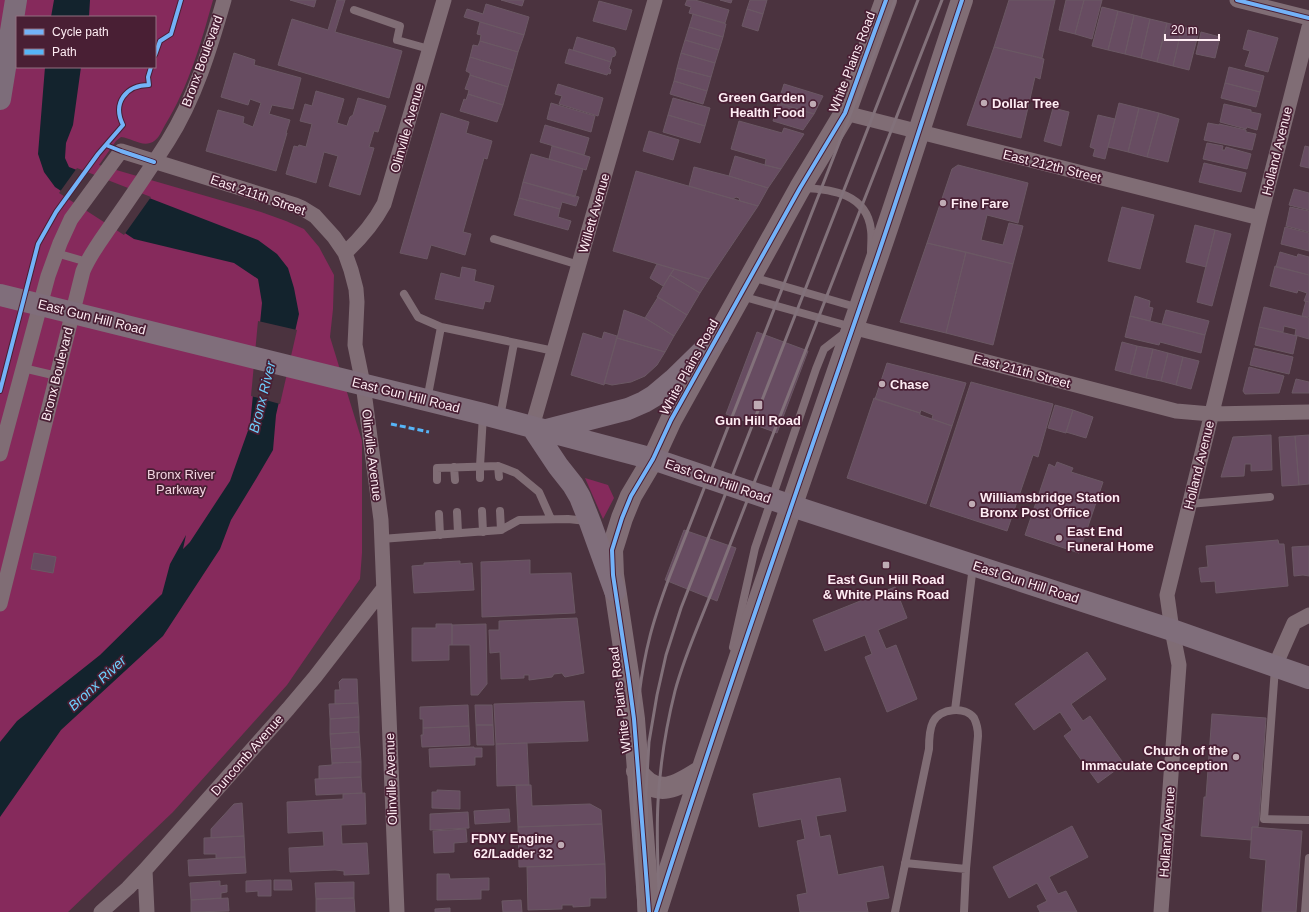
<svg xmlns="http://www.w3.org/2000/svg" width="1309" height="912" font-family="Helvetica,sans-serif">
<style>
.green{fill:#862a5c;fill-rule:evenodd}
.water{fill:#13232d}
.pier{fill:#4b333f}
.building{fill:#674c61;stroke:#6b5864}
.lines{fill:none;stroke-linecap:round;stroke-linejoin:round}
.lane{stroke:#806d75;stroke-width:8}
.street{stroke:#806d75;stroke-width:15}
.secondary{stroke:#806d75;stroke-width:22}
.primary{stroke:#806e7b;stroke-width:22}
.highway{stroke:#7d6d7a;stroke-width:22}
.rail{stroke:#82717a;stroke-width:3}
.quiet{stroke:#56b5f8;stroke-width:3;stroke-dasharray:6 3;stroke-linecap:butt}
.cycleway-casing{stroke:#491f34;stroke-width:6}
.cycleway{stroke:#73b2f8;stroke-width:4}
.poi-dot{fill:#bfabb4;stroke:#491f34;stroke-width:1.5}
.labels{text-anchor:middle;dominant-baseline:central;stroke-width:3.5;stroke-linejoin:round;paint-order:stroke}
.street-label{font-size:13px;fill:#feecf3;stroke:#491f34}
.poi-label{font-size:13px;font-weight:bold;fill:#feecf3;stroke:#491f34;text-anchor:start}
.park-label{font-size:13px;fill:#f4d6e2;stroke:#491f34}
.water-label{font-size:14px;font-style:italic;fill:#6ecffc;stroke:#491f34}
</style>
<rect width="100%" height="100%" fill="#4b333f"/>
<path class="green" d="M0 0H213C201 43 189 86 165 125 161 132 158 141 150 143 141 146 131 138 121 137L116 141 99 165 261 212 286 221 304 229 319 247 334 275 333 309 330 337 362 441V553L360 579 287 685 173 812 68 912H0ZM17 17H155V67H17Z
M585 478 608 485 614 498 603 519Z"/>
<path class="water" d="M54 0H90L89 17H51Z
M45 67H81L73 125 66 143 65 158 69 167 258 240 277 254 288 268 294 288 299 314 276 415 273 450 256 479 231 520 220 549 163 636 61 730 0 817V742L17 721 100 655 162 594 170 564 186 535 183 549 190 542 230 481 250 425 262 303 258 279 234 263 134 239 55 187 44 172 38 154Z"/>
<path class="pier" d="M77 168 151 197 124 235 59 193Z
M258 321 297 330 280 404 251 396Z"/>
<path class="building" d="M290 0H316L314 7Z
M337 0H345L335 32 402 51 389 98 278 65 292 19 328 30Z
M501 0H524L522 6Z
M687 0H695L729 10 725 23 689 13 691 7 685 5Z
M720 0H732L731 3Z
M750 0H767L763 14 747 9Z
M1009 0H1055L1042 58 994 47Z
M1066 0H1084L1075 34 1059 30Z
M1084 0H1102L1092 39 1075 34Z
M599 1 632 10 626 30 593 21Z
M486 4 529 17 524 35 464 17 467 9 483 14Z
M1102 7 1118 11 1108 50 1092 46Z
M747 9 763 14 758 31 742 26Z
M1118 11 1134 15 1125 54 1108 50Z
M693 14 726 24 723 37 689 27Z
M1134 15 1150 19 1141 58 1125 54Z
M1150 19 1167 23 1157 62 1141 58Z
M480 22 524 35 518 52 480 41 481 35 477 34Z
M1167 23 1182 27 1173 66 1157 62Z
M689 27 723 37 719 50 685 40Z
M1182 27 1199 31 1189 70 1173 66Z
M1248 30 1278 38 1268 72 1245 66 1250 51 1243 49Z
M1201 32 1220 37 1215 58 1196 54Z
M577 37 614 48 616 52 615 56 612 57 611 62 573 50Z
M685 40 719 50 715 63 681 53Z
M480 41 518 52 513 70 470 57 473 45 478 46Z
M994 47 1044 59 1040 79 1035 77 1021 138 967 125Z
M569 49 611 62 609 68 611 70 610 74 608 73 607 75 565 63Z
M234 53 255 60 254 65 301 78 293 109 272 105 269 114 290 120 286 133H287L276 171 206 151 218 110 244 117 243 123 253 127 261 103 250 99 248 105 221 97Z
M681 53 715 63 711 77 677 68Z
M470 57 513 70 508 87 470 75V73L466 71Z
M1229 67 1264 76 1260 92 1225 83Z
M677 68 711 77 707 91 674 81Z
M470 75 508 87 503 105 468 94 469 90 465 89Z
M674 81 707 91 703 104 670 94Z
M1225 83 1260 92 1256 107 1221 98Z
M558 84 603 98 598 116 559 104 562 96 555 94Z
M784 84 823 96 814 114 778 103Z
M316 91 344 99 337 123 347 126 350 117 353 115 358 98 386 106 378 132 374 131 369 147 374 148 360 195 329 186 338 156 324 152 316 183 286 174 294 146 298 147 299 145 306 147 312 124 300 121 305 104 312 106Z
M468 94 503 105 497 122 460 111 464 99 466 100Z
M673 98 710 108 705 126 668 115Z
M551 103 595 116 591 132 547 119Z
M778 103 814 114 803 130 773 121Z
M1119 103 1139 108 1128 152 1108 147Z
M1224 104 1251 110V112L1261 114 1257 130 1247 127 1246 129 1220 122Z
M1053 108 1069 112 1061 146 1044 141Z
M1139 108 1159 113 1147 157 1128 152Z
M441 113 469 122 466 133 492 141 487 159 484 158 463 232 471 234 465 255 431 245 427 259 400 253Z
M1159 113 1179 119 1168 162 1147 157Z
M668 115 705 126 700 143 663 132Z
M1098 115 1115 119 1105 159 1093 156 1095 149 1090 147Z
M739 121 782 133 784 128 804 134 781 169 765 165 766 159 731 149Z
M1208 123 1219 125V124L1246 130V132L1256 134 1252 150 1204 140Z
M545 125 589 138 584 155 540 142Z
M649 131 679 140 673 160 643 151Z
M1207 143 1223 146 1222 150H1225L1226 147 1251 154 1247 169 1203 159Z
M552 146 590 157 586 170 549 159Z
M1305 146 1309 147V168L1300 166Z
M531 154 583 169 575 197 523 182Z
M735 156 765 165 781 169 768 188 729 176Z
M1204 163 1246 173 1241 192 1199 182Z
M958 165 1028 183 1018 223 987 215 981 240 1003 245 1009 223 1023 226 1013 264 927 243 952 169Z
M694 167 729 176 768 188 758 206 740 201 739 198 736 197 733 199 689 186Z
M636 171 758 206 709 279 613 251Z
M523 182 579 197 576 206 562 202 560 209 519 198Z
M1294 189 1309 193V210L1289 205Z
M519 198 560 209 558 217 571 221 568 230 514 215Z
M1122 207 1154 215 1140 269 1108 261Z
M1290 207 1309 211V232L1286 226Z
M1195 225 1215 230 1206 267 1186 262Z
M1285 227 1309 233V251L1281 244Z
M1215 230 1231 234 1212 306 1197 302Z
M927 243 966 252 946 333 900 322Z
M966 252 1013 264 993 345 946 333Z
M1280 252 1297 257 1298 254 1309 257V275L1276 267Z
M657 264 674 269 663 286 650 278Z
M1275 266 1309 275V302L1304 301 1307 293 1298 290 1297 293 1270 286Z
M462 267 476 270 474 281 494 286 490 302 485 301 483 309 435 299 441 273 460 278Z
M674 269 709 279 700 293 670 275Z
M670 275 700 293 687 315 657 297Z
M1135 296 1150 301 1149 307 1153 308 1150 321 1130 316Z
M658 297 687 315 674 336 645 318Z
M1306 301 1309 302V317L1302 316Z
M1264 307 1309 318V339L1295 335 1296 329 1284 326 1283 332 1259 327Z
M624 310 645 318 674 336 665 352 617 338Z
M1166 310 1209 321 1205 335 1162 324Z
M1130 316 1205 335 1201 353 1160 342 1159 345 1125 337Z
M1259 327 1297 336 1293 354 1255 345Z
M604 332 617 336 604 385 571 375 583 333 602 339Z
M757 332 808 351 777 433 726 414Z
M617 338 665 352 657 365 645 376 631 382 612 385 604 383Z
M1122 342 1137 346 1130 374 1115 370Z
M1137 346 1153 349 1146 378 1130 374Z
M1254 348 1293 357 1289 374 1250 365Z
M1153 349 1168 353 1161 381 1146 378Z
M1168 353 1183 357 1176 385 1161 381Z
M1183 357 1199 361 1191 389 1176 385Z
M887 363 966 383 952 426 932 419 933 415 921 410 920 413 875 399Z
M1249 367 1284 376 1279 393 1245 394 1243 391Z
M1296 379 1309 382V393H1292Z
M971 382 1053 404 1038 457 1033 455 1007 531 930 506Z
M874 398 920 413V415L952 426 926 504 847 478Z
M1055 405 1073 410 1066 433 1048 428Z
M1073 410 1093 417 1086 438 1066 432Z
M1271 435 1272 470 1251 471V464H1245L1244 476 1221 477 1233 437Z
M1309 435V484L1299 485 1295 436Z
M1295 436 1299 485 1282 486 1279 437Z
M1057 462 1073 468 1071 472 1103 482 1079 553 1025 535 1049 464 1055 467Z
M684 530 736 548 717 601 665 580Z
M1278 540 1279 544H1284L1288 586 1216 593 1215 581 1201 582 1199 568 1208 567 1206 546Z
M1309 546V576L1303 575 1294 576 1292 547Z
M34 553 56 557 53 573 31 569Z
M530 560V574L571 573 575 613 482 617 481 562Z
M460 561V564L472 563 474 590 414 593 412 566 424 565V563Z
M895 587 907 618 878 630 886 649 896 645 917 699 887 712 865 657 872 654 865 635 825 651 813 620Z
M577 618 584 673 565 677 564 676 562 673 554 674 552 677 529 680V675H524V678L501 679 500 652 490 653 489 630H499V621Z
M436 624H452V645H449V660L412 661V628H436Z
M486 624 487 684 478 695H471L470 645H452V625Z
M1087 652 1106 679 1071 704 1083 721 1090 716 1124 764 1098 783 1064 736 1072 730 1060 712 1034 730 1015 704Z
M342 679H357L358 703 335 704V690H340L339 682Z
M584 701 588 741 496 744 494 704Z
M358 703 359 717 330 719 329 704Z
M468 705 469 726 423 728V719H420V707Z
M475 705H492L493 725H476Z
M1212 714 1266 718 1259 821 1258 827H1252L1251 840 1201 836 1204 797H1206Z
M359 717V732L330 734V719Z
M476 725H493L494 745H477Z
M469 726 470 745 422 747 421 735H423V728Z
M359 732 360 747 331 749 330 734Z
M527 743 529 785 497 786 496 744Z
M360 747 361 762 332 763 331 749Z
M474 747V748H482V757H475V765L430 767 429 749Z
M361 762V777L319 779V766L332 765V763Z
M361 777 362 793 316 795 315 779Z
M840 778 846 811 816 816 820 837 830 835 838 875 883 866 889 898 866 902 868 912H800L797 895 807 893 797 841 805 839 801 819 759 827 753 794Z
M516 785H531L532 806 590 804 601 810 602 824 518 827Z
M437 790 460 791V809L432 808V792H437Z
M365 793 366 824 341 825 342 844 367 843 369 874 344 875V871L335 870 290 872 289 848 324 846 323 831 288 833 287 802 343 799V794Z
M242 803 244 836 211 838V829L234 804Z
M509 809 510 822 475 824 474 811Z
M468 812 469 828 430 830V814Z
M602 824 605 864 519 867 518 827Z
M1072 826 1088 857 1049 877 1058 894 1066 891 1077 912H1040L1037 906 1047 901 1037 883 1009 898 993 867Z
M1252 827 1302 831 1296 912H1262L1266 860 1250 858Z
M466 829 467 842 454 843V852L434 853 433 831Z
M244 836 245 857 216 858V854H204V838Z
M245 857 246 873 189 876 188 860Z
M605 864 606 898H590V906L573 907V905H562V909L528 910 527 867Z
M437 874H449L450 879 489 878V890H481V899L437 900Z
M271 880V896H258V891L246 892V881Z
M274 880H291L292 890H274Z
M220 881V886L227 885V892L221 893V898L191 900 190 883Z
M354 882V898L316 899 315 883Z
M228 898 229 911 191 912V900Z
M354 898 355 912H316V899Z
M521 900 522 912H503L502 901Z
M450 908V912H435V909Z"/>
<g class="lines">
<path class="lane" d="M354 10 400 26 397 40 429 49
M803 188C832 189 867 194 871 230 872 237 871 245 871 252
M494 239 579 265
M56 253 87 262
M752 277 859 308
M404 294 418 317 441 327
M741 296 852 327
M23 368 57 376
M427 400 441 327 554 351
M500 417 514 343
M498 466 499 477
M454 467 455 480
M480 478V466L483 415
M437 480V468L498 466 516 473 539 492 551 519
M1189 504 1270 497
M482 511 483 532
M500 511 501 530
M457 512 458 533
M439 514 440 535
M381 539 501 530 519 520 568 519 587 521
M733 647 755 548 816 369 824 349 846 332
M1275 668 1264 819 1309 820
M955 710 973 566
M905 863 966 869
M895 912 929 749C929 740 929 730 933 722 940 708 965 706 974 718 977 724 978 730 978 736L966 869 964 912
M1305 912 1309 858"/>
<path class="street" d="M1237 0 1309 18
M845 113 1260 218
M345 253C361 238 374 223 384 204L444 0
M852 327 1176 411 1211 414 1309 412
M532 427 655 0
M0 454 48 276 60 243 71 219 121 151 295 205 302 208 315 216 334 237 345 253 351 270 356 289 357 302 355 345 363 384 381 520 397 912
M0 604 83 271C90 254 101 240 112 224 131 197 150 169 168 141 195 98 210 49 224 0
M1275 666 1294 623 1309 615
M145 870 147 912
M101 912 128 888 145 870 288 709 315 677 383 589
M1161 912 1179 665 1172 630 1167 595 1260 218 1309 27"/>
<path class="secondary" d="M637 771C656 800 678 786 701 771
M649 912 634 719 628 674 613 575 612 550 622 518 631 496 653 459 671 420 800 188 845 113 886 0
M656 912C724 699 798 487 871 275 903 184 931 92 962 0"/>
<path class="primary" d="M0 295 483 414 653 459 792 506 1172 630 1309 678
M532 427 558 466 573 485 580 497 590 522 615 591
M547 430 628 409 644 402 654 396 673 380 718 336"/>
<path class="highway" d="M0 99 16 0"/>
<path class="rail" d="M639 912C635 820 627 726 650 636 655 616 662 597 669 578L895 0
M649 912 646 793 649 742 657 695 666 655 681 608 918 0
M660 912C658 876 656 839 658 802 660 765 666 727 675 691 684 657 699 624 712 591L942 0"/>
<path class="quiet" d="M391 424 429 432"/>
<defs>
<path id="cycleway" d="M1237 0 1309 18
M155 55 160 41 171 34 181 0
M106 145 121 151 154 162
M0 391 38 244 56 212 98 154 123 125C112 103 126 85 149 85L148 77 151 67
M649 912 634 719 628 674 613 575 612 550 622 518 631 496 653 459 671 420 800 188 845 113 886 0
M656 912C724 699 798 487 871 275 903 184 931 92 962 0"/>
</defs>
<use href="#cycleway" class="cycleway-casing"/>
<use href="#cycleway" class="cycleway"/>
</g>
<g class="poi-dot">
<circle cx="984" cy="103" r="4"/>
<circle cx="813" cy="104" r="4"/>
<circle cx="943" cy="203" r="4"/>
<circle cx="882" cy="384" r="4"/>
<rect x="753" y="400" width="10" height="10" rx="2"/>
<circle cx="972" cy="504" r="4"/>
<circle cx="1059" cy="538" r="4"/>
<rect x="882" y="561" width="8" height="8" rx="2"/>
<circle cx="1236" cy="757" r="4"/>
<circle cx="561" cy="845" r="4"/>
</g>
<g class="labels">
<g class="street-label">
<text transform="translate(202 61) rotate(-70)">Bronx Boulevard</text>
<text transform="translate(852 62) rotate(-69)">White Plains Road</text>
<text transform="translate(407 128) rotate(-74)">Olinville Avenue</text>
<text transform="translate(1277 151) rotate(-76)">Holland Avenue</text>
<text transform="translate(1052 166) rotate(14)">East 212th Street</text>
<text transform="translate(258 195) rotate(19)">East 211th Street</text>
<text transform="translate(594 213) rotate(-74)">Willett Avenue</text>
<text transform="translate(92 317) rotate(14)">East Gun Hill Road</text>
<text transform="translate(689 367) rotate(-61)">White Plains Road</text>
<text transform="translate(1022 371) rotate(15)">East 211th Street</text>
<text transform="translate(57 374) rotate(-76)">Bronx Boulevard</text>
<text transform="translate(406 395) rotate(14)">East Gun Hill Road</text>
<text transform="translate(372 455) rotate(83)">Olinville Avenue</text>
<text transform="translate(1199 465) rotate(-76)">Holland Avenue</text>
<text transform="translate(718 481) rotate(19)">East Gun Hill Road</text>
<text transform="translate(1026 582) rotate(18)">East Gun Hill Road</text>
<text transform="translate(620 700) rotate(-97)">White Plains Road</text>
<text transform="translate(247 755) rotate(-49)">Duncomb Avenue</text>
<text transform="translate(391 779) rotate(-92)">Olinville Avenue</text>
<text transform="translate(1167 832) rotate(-86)">Holland Avenue</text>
</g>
<g class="poi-label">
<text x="805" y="97" text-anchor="end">Green Garden<tspan x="805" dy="15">Health Food</tspan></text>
<text x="992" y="103">Dollar Tree</text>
<text x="951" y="203">Fine Fare</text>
<text x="890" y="384">Chase</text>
<text x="758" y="420" text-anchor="middle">Gun Hill Road</text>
<text x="980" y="497">Williamsbridge Station<tspan x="980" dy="15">Bronx Post Office</tspan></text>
<text x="1067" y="531">East End<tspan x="1067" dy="15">Funeral Home</tspan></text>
<text x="886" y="579" text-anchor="middle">East Gun Hill Road<tspan x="886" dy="15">&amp; White Plains Road</tspan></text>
<text x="1228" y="750" text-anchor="end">Church of the<tspan x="1228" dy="15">Immaculate Conception</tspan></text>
<text x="553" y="838" text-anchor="end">FDNY Engine<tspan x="553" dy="15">62/Ladder 32</tspan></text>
</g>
<g class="park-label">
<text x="181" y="474">Bronx River<tspan x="181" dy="15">Parkway</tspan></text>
</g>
<g class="water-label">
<text transform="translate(262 397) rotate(-76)">Bronx River</text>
<text transform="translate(97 683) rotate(-43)">Bronx River</text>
</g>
</g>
<rect x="16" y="16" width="140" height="52" fill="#491f34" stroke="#917180"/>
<rect x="24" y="29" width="20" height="6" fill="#73b2f8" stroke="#917180"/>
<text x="52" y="36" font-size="12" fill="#feecf3">Cycle path</text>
<rect x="24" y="49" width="20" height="6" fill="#56b5f8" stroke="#917180"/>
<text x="52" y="56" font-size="12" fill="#feecf3">Path</text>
<path d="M1165 34v6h54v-6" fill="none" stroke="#feecf3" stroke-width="2"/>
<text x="1171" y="34" font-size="12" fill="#feecf3" stroke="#491f34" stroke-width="3" paint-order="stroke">20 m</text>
</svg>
